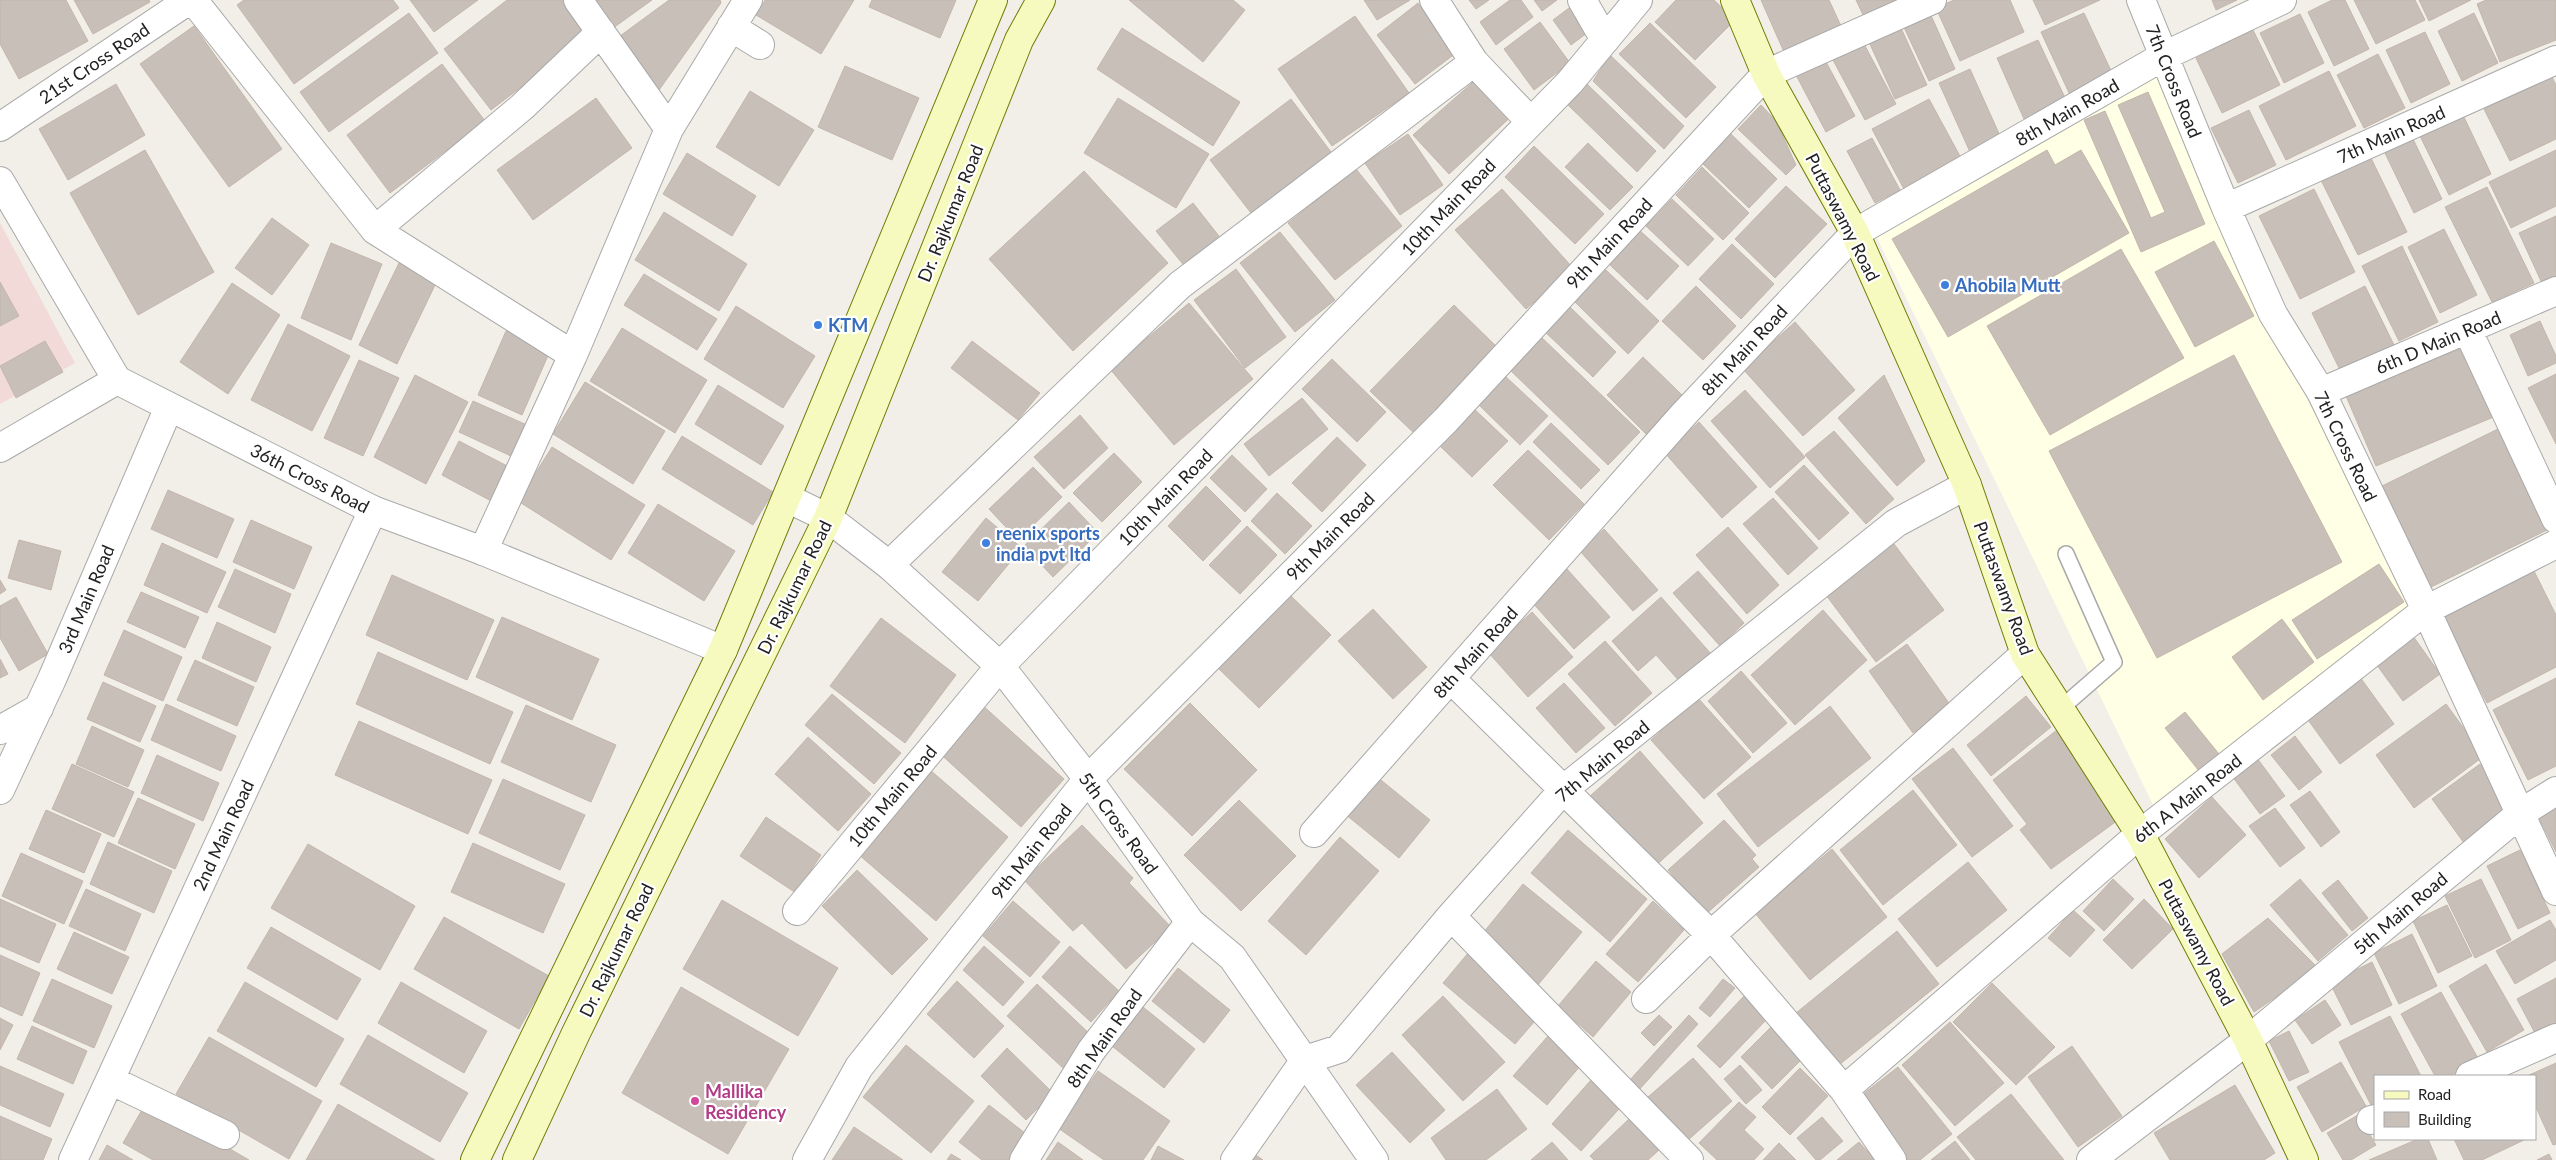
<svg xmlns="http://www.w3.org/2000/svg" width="2556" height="1160" font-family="Lato,sans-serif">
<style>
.commercial{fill:#f2dad9}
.education{fill:#ffffe5}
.building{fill:#c7bfb8;stroke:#c4b6ab}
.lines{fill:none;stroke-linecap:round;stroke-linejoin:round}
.service-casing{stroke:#a9a9a9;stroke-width:18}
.minor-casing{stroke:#a9a9a9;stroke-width:30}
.tertiary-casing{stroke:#a9a9a9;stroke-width:30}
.secondary-casing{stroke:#707d05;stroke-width:30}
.service{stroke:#fff;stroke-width:15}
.minor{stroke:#fff;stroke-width:28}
.tertiary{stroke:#fff;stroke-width:28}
.secondary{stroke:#f7fabf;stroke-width:28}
.shop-dot{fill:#3f7fe0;stroke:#fff;stroke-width:2}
.hotel-dot{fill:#d1479c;stroke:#fff;stroke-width:2}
.labels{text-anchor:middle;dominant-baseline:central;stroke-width:4.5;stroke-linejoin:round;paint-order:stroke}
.street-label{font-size:18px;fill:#222;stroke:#fff}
.shop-label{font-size:18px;font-weight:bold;fill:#366cbe;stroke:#fff;text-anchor:start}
.hotel-label{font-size:18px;font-weight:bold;fill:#b23c85;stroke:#fff;text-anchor:start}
</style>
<rect width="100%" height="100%" fill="#f2efe9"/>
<path class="commercial" d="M0 223 75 363 0 404Z"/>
<path class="education" d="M2162 74 2261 312 2416 606 2157 813 1876 236Z"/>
<path class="building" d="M0 0H66L88 41 19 79 0 44Z
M74 0H149L150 2 93 34Z
M244 0H393L399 8 294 84 237 5Z
M410 0H478L434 32Z
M507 0H563L589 35 491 110 444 49Z
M586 0H652L609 31Z
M669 0H720L721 3 659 90 620 36Z
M765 0H854L821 54 756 15Z
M872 0H956L940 38 869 7Z
M1129 0H1233L1245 10 1203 62Z
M1364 0H1410L1377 20Z
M1469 0H1489L1476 9Z
M1510 0H1521L1533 17 1496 45 1480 22Z
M1534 0H1557L1542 11Z
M1676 0H1714L1735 20 1695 60 1655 22Z
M1761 0H1829L1841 26 1784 52Z
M1856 0H1907L1865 19Z
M1954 0H2010L2024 32 1960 61 1936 8Z
M2033 0H2100L2045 25Z
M2212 0H2237L2216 10Z
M2332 0H2345L2369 49 2334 66 2308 12Z
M2354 0H2415L2425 20 2376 44Z
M2419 0H2471L2429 21Z
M2486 0H2556V40L2500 62 2477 4Z
M1577 2 1595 27 1571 45 1553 20Z
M1418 3 1456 53 1415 84 1377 35Z
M1929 11 1955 69 1929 81 1902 23Z
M409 13 438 53 329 132 300 92Z
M2084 13 2113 75 2070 95 2041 32Z
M2474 13 2498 63 2462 81 2438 31Z
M2300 14 2324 63 2284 83 2260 33Z
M1355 16 1409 93 1332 146 1278 69Z
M1540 22 1570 63 1534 90 1504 49Z
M1650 23 1716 87 1686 118 1619 54Z
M194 26 282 149 229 187 140 64Z
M1122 28 1240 102 1213 146 1097 69Z
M1901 28 1927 85 1895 99 1869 42Z
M2253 30 2280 85 2222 113 2196 58Z
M2425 32 2450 84 2411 103 2386 50Z
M2038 40 2066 100 2024 119 1997 58Z
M1864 44 1896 104 1865 120 1833 60Z
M2378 54 2405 108 2364 128 2337 75Z
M1610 55 1684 126 1664 149 1593 81Z
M1825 60 1855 116 1826 132 1796 75Z
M442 64 485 121 390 193 347 135Z
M845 66 919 98 892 160 818 127Z
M1970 69 2001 138 1970 152 1939 83Z
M2329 71 2356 126 2286 160 2259 106Z
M1480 76 1515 113 1449 174 1413 135Z
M2552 77 2556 85V139L2510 161 2484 109Z
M116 84 145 135 68 180 39 129Z
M1587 84 1656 151 1637 172 1567 104Z
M750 91 814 130 779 186 716 147Z
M2148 92 2205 224 2141 252 2084 120 2105 111 2151 218 2165 212 2118 105Z
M596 98 632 148 533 220 497 170Z
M1118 98 1209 154 1176 208 1084 153Z
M1291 99 1331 152 1251 213 1210 160Z
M1929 99 1961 158 1904 189 1872 129Z
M1761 105 1776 121 1796 165 1786 175 1738 129Z
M2249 110 2276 165 2238 183 2211 128Z
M2463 115 2491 174 2449 195 2420 136Z
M1729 132 1777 179 1749 208 1701 162Z
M1408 134 1443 185 1400 215 1365 163Z
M2412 137 2442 199 2414 213 2384 151Z
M1872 138 1900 190 1875 203 1847 151Z
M1588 143 1633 187 1610 210 1565 167Z
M1534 146 1604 214 1575 244 1505 177Z
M145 150 214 272 138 315 70 193Z
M2047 150 2055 165 2081 150 2129 233 1948 337 1892 239Z
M2556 150V206L2511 228 2489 182Z
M687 153 756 196 732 236 663 194Z
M2369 154 2407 232 2358 255 2320 178Z
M1702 167 1749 213 1723 240 1676 195Z
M1356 169 1402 226 1335 280 1288 223Z
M1084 171 1168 263 1073 351 989 259Z
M1786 186 1827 224 1775 278 1735 239Z
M2487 187 2534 283 2492 302 2445 207Z
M1502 189 1573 268 1526 309 1455 230Z
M2314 189 2355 272 2300 299 2259 216Z
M1672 199 1714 239 1688 266 1646 226Z
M1193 203 1222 240 1186 268 1156 231Z
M664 212 747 264 719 311 635 260Z
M2556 216V288L2546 292 2519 233Z
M272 218 309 245 272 295 235 268Z
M1638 229 1679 266 1647 300 1609 264Z
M2444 229 2477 295 2440 313 2408 247Z
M1280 232 1335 300 1295 332 1240 263Z
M2214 241 2254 316 2195 347 2155 272Z
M331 243 382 264 351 340 301 318Z
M1732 244 1774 284 1741 319 1699 279Z
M2402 246 2438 322 2399 341 2362 266Z
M2121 249 2184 358 2050 435 1987 326Z
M399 263 436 283 397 364 359 345Z
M1236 269 1286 337 1245 368 1194 300Z
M1606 270 1659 321 1628 354 1575 302Z
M644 274 717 319 697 350 624 305Z
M0 282 19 316 0 326Z
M232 283 280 315 228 394 180 362Z
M1696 286 1736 326 1703 360 1662 321Z
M2365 286 2394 345 2341 372 2312 313Z
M1189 303 1253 379 1174 445 1110 369Z
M1454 305 1500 350 1417 436 1370 391Z
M1568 305 1616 352 1593 377 1544 331Z
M736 306 815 356 783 408 704 359Z
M2540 321 2556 356V363L2528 376 2510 335Z
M1795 322 1855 390 1803 436 1743 369Z
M288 324 350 356 312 431 251 400Z
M622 328 707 380 675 433 590 381Z
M506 331 550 351 522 415 478 395Z
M1539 335 1640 432 1608 465 1508 368Z
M45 341 63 372 16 398 0 366Z
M972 341 1040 393 1018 420 951 368Z
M2467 346 2496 416 2376 466 2346 396Z
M2234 355 2342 562 2157 658 2049 451Z
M1643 357 1682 395 1646 434 1607 395Z
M1332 359 1386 412 1357 442 1302 389Z
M359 360 399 378 363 456 324 438Z
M2556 374V444L2528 388Z
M415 375 468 402 426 484 374 457Z
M1884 375 1925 461 1897 486 1838 418Z
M1505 376 1548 416 1520 445 1478 404Z
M585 382 665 431 633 484 553 434Z
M718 385 784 426 761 465 695 424Z
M1745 390 1805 457 1770 488 1711 421Z
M1302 398 1328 429 1269 476 1244 444Z
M473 401 527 425 513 457 459 432Z
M1472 407 1508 441 1472 477 1438 444Z
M1080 415 1108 448 1064 489 1034 457Z
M1699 422 1757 487 1722 518 1665 453Z
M1551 423 1600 470 1581 489 1533 442Z
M2502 427 2551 528 2427 589 2378 488Z
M1834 431 1894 499 1866 524 1805 455Z
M682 436 773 492 753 525 662 469Z
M1337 437 1366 465 1322 512 1292 483Z
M459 441 513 469 495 503 442 475Z
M552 447 645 505 611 560 518 501Z
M1528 450 1584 504 1549 540 1493 485Z
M1114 453 1142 482 1102 522 1073 493Z
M1232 455 1267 489 1245 512 1210 478Z
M1804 465 1849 513 1819 540 1775 492Z
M1033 467 1062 497 1018 540 989 509Z
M1206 486 1241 521 1203 561 1168 526Z
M168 490 234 519 217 558 151 529Z
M1277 493 1312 526 1285 554 1251 521Z
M1773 498 1818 548 1788 575 1743 524Z
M1069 502 1098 533 1053 577 1024 546Z
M658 504 735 551 704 601 628 553Z
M986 518 1022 548 978 601 942 572Z
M251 520 312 547 294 589 233 562Z
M1247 526 1277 555 1240 594 1209 565Z
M1728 527 1779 585 1747 614 1696 555Z
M1604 529 1658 590 1633 611 1580 551Z
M19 540 61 551 51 590 8 578Z
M162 543 226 572 207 613 144 585Z
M1894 544 1944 610 1876 662 1826 595Z
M2379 564 2404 602 2317 659 2292 620Z
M235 569 291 594 275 633 218 607Z
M1567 569 1610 617 1574 649 1531 601Z
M1698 571 1744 623 1720 646 1673 593Z
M2534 571 2556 615V667L2487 703 2443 618Z
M392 575 494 620 467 680 366 635Z
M0 580 6 590 0 594Z
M141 592 199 617 185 648 127 622Z
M1288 593 1331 635 1259 708 1216 666Z
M16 597 48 654 19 671 0 638V606Z
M1661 597 1712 655 1681 683 1656 655 1638 671 1612 641Z
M1373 609 1427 667 1393 699 1338 641Z
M1823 610 1867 660 1795 725 1751 675Z
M1532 612 1573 657 1528 697 1488 652Z
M502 617 599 659 572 720 476 677Z
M881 618 956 675 905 743 830 686Z
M2282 619 2314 662 2263 700 2232 657Z
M217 622 271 647 256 682 202 658Z
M2408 629 2440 674 2403 701 2371 657Z
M124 630 182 657 163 701 104 675Z
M1605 641 1652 693 1615 726 1568 674Z
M1907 644 1951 706 1913 733 1869 671Z
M378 652 513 712 490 764 356 704Z
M0 659 8 674 0 678Z
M195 660 254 687 237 726 177 700Z
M1741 671 1787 723 1753 753 1708 701Z
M2357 673 2394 724 2340 764 2303 713Z
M2556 678V766L2528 780 2493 710Z
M103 682 156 706 140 742 87 719Z
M1564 683 1605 728 1576 753 1536 708Z
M832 694 901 753 874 784 805 725Z
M2026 696 2051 727 1991 776 1967 745Z
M1698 698 1751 757 1704 799 1651 740Z
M980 703 1064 779 1021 827 937 751Z
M1190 703 1257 770 1192 836 1124 769Z
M166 704 236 736 221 771 151 740Z
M2446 704 2484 756 2414 808 2376 755Z
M526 705 616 745 591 802 501 762Z
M1830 706 1871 758 1758 847 1717 794Z
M2185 712 2219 754 2199 771 2165 728Z
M359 721 492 780 468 834 335 775Z
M92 726 144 750 128 787 76 764Z
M2062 726 2118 820 2051 869 2020 830 2027 824 1993 780Z
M2295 736 2322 772 2299 790 2271 755Z
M808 737 871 794 838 831 775 774Z
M1953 748 2013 826 1972 857 1912 779Z
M1640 751 1703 823 1653 868 1589 797Z
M157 755 219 783 203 821 141 793Z
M2257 758 2285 796 2260 814 2232 776Z
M72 764 134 792 114 837 52 809Z
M2480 764 2514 812 2467 847 2432 799Z
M930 770 1008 837 936 921 858 854Z
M1376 776 1430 820 1399 858 1345 814Z
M503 779 585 815 560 870 479 833Z
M1913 790 1957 845 1883 905 1840 850Z
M2310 791 2340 832 2321 847 2290 805Z
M2212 797 2246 835 2199 878 2165 839Z
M138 798 195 824 175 869 118 843Z
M1239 800 1296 856 1241 911 1184 855Z
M2556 807V852L2538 816Z
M2275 808 2305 848 2280 867 2249 826Z
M46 810 101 834 84 873 29 849Z
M766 817 821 855 796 893 740 856Z
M1724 820 1756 855 1752 859 1759 867 1706 914 1668 870Z
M1082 825 1133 878 1129 883 1171 927 1126 969 1082 923 1073 931 1024 880Z
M1568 830 1647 899 1610 942 1531 873Z
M1340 837 1379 871 1306 955 1268 921Z
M108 842 172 871 154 913 90 884Z
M473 843 565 884 543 933 451 892Z
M308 844 415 906 380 970 271 908Z
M1832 849 1887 917 1810 980 1755 913Z
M2520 850 2550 913 2518 929 2487 866Z
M21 853 83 881 64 924 2 896Z
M1968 862 2007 910 1937 967 1898 919Z
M857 870 928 939 892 975 822 906Z
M2113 879 2134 899 2104 931 2083 911Z
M2300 879 2348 935 2318 961 2270 905Z
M2481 879 2511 940 2475 958 2445 896Z
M2338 880 2368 918 2352 931 2322 893Z
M1523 884 1582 932 1537 986 1479 938Z
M86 889 141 914 125 951 69 926Z
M0 899 56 924 39 963 0 946Z
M2144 899 2173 929 2132 969 2103 940Z
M722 900 838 968 798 1036 683 969Z
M1013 901 1060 942 1030 977 983 936Z
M1653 901 1684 930 1638 982 1606 954Z
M2447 905 2472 956 2438 973 2413 921Z
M2073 910 2095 930 2070 957 2048 938Z
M444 917 549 976 519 1029 414 969Z
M2268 918 2318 968 2254 1012 2222 954Z
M2550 920 2556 930V960L2515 984 2496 951Z
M271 927 361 979 337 1020 247 968Z
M1897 931 1939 984 1839 1065 1796 1013Z
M74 932 129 957 112 994 57 969Z
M2412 934 2437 986 2399 1004 2374 953Z
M984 946 1024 982 1003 1006 963 970Z
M1070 946 1119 991 1091 1022 1042 977Z
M1469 952 1541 1014 1515 1044 1443 983Z
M0 955 40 973 22 1016 0 1006Z
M1596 961 1631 992 1593 1037 1558 1006Z
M2372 962 2392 1005 2351 1025 2330 983Z
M2486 964 2524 1030 2487 1052 2449 986Z
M1178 968 1230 1010 1204 1043 1152 1001Z
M2556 978V1024L2536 1035 2517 999Z
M52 979 112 1006 94 1048 33 1021Z
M1723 979 1735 988 1710 1017 1699 1008Z
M957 981 1004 1026 974 1058 927 1014Z
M245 982 344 1039 316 1087 217 1031Z
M401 982 487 1031 464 1073 378 1023Z
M1992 983 2055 1047 2016 1085 1953 1022Z
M1037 984 1093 1037 1064 1069 1007 1016Z
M681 987 789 1049 728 1154 622 1093Z
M2441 992 2479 1060 2450 1076H2435L2401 1014Z
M1443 996 1505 1062 1463 1101 1402 1035Z
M1744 996 1768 1018 1720 1068 1697 1046Z
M2325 1000 2341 1025 2312 1044 2295 1020Z
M1143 1007 1195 1049 1164 1088 1112 1046Z
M1659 1015 1672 1027 1654 1046 1641 1033Z
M1689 1015 1698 1024 1638 1091 1628 1082Z
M2390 1016 2421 1076H2375L2373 1109 2339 1042Z
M0 1018 13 1025 0 1050Z
M1950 1022 2004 1083 1955 1126 1902 1065Z
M32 1026 87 1051 73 1084 17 1059Z
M1771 1027 1802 1059 1772 1089 1741 1057Z
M2289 1031 2309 1072 2289 1081 2269 1041Z
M368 1035 468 1093 440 1142 340 1084Z
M1548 1036 1581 1065 1547 1105 1513 1076Z
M209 1037 322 1101 289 1159 176 1094Z
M906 1045 974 1101 931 1153 863 1097Z
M2072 1046 2122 1116 2078 1147 2028 1077Z
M1007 1048 1053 1093 1026 1120 981 1076Z
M1392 1052 1445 1110 1410 1143 1356 1085Z
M1693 1058 1732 1101 1687 1141 1648 1097Z
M2341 1062 2366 1106 2322 1132 2297 1087Z
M2556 1063V1144L2553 1145 2535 1105V1076H2527Z
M1740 1065 1762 1090 1746 1104 1724 1079Z
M0 1066 64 1094 50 1127 0 1105Z
M1898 1067 1952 1134 1920 1160H1907L1858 1098Z
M1800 1068 1828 1096 1790 1135 1762 1107Z
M1098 1071 1170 1121 1143 1160H1104L1058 1128Z
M1599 1071 1628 1099 1581 1151 1552 1124Z
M2235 1085 2275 1153 2264 1160H2170L2154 1133Z
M1497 1089 1527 1129 1486 1160H1446L1431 1138Z
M2011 1094 2064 1160H1976L1957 1137Z
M147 1101 249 1160H153L123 1143Z
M1739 1102 1756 1117 1744 1130 1764 1149 1754 1160H1717L1699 1143Z
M338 1104 435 1160H306Z
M989 1105 1030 1137 1012 1160H982L959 1142Z
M2358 1115 2376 1145 2351 1160H2343L2327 1133Z
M0 1116 52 1139 43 1160H0Z
M1822 1117 1843 1141 1820 1160H1816L1797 1138Z
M1629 1119 1659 1150 1648 1160H1594L1590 1156Z
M854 1127 903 1160H832Z
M2418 1139H2428L2437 1160H2369Z
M2454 1139H2526L2482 1160H2464Z
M1955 1141 1970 1160H1931Z
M1058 1142 1083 1160H1046Z
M1552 1142 1568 1160H1531Z
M1859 1142 1875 1160H1837Z
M1779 1143 1796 1160H1763Z
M107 1145 133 1160H99Z
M1158 1146 1184 1160H1151Z
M1250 1151 1263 1160H1243Z
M951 1154 961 1160H947Z
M2549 1154 2552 1160H2537Z"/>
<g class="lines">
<defs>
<path id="service" d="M2060 709 2114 662 2066 554"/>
<path id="minor" d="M193 0 375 230 573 355
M578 0 669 129
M1434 0 1474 62 1531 122
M1582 0 1605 40
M2141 0 2226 208 2273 314 2321 392 2426 610 2556 891
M731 27 760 45
M0 127 189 0
M2226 208 2556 60
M375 230 522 107 601 32
M2467 329 2556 519
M2321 392 2556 291
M483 551 573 355 669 129 748 0
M889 565 1180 285 1474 62
M1451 679 1711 935 1844 1090 1892 1160
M0 730 39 708
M0 790 52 679 169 407
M1314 833 1684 414 1855 233 2164 56 2282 0
M797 911 1000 666 1570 82 1638 0
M1451 916 1689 1160
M1646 999 1711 935 2025 654
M2470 1076 2556 1038
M110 1080 225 1135
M1844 1090 2140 834 2426 610 2556 544
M2371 1120 2375 1119
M73 1160 373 510
M807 1160 859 1067 1088 779 1446 420 1766 74 1932 0
M1024 1160 1091 1051 1190 922
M1235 1160 1305 1060 1339 1049 1451 916 1564 789 1896 523 1967 485
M2091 1160 2248 1040 2521 813 2556 791"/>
<path id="tertiary" d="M0 181 117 380 373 510 483 551 723 650
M0 448 117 380
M787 498 828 518 889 565 1000 666 1088 779 1190 922 1232 957 1374 1160"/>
<path id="secondary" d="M1735 0 1766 74 1855 233 1967 485 2025 654 2140 834 2248 1040 2304 1160
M475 1160 723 650 993 0
M517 1160 576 1033 828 518 1019 40 1041 0"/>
</defs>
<use href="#service" class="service-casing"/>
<use href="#minor" class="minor-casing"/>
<use href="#tertiary" class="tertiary-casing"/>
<use href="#secondary" class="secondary-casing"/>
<use href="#service" class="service"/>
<use href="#minor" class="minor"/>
<use href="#tertiary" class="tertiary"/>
<use href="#secondary" class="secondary"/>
</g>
<g class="shop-dot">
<circle cx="1945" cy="285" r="5"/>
<circle cx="818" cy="325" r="5"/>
<circle cx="986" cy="543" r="5"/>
</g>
<circle class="hotel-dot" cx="695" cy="1101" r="5"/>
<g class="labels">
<g class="street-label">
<text transform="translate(94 63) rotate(-34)">21st Cross Road</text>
<text transform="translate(2174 81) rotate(68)">7th Cross Road</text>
<text transform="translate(2067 112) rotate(-30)">8th Main Road</text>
<text transform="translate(2391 134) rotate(-24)">7th Main Road</text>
<text transform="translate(1448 207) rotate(-46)">10th Main Road</text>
<text transform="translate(950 213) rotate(-68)">Dr. Rajkumar Road</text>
<text transform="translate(1843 217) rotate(63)">Puttaswamy Road</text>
<text transform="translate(1609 243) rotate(-47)">9th Main Road</text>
<text transform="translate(2438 342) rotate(-23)">6th D Main Road</text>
<text transform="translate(1744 350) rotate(-47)">8th Main Road</text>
<text transform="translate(2346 446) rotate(64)">7th Cross Road</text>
<text transform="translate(310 478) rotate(27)">36th Cross Road</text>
<text transform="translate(1165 497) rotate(-46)">10th Main Road</text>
<text transform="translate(1330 536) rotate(-45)">9th Main Road</text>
<text transform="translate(794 587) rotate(-64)">Dr. Rajkumar Road</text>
<text transform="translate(2004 588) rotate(70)">Puttaswamy Road</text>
<text transform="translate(86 599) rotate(-67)">3rd Main Road</text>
<text transform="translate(1475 652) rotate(-48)">8th Main Road</text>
<text transform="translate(1602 761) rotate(-40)">7th Main Road</text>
<text transform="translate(892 796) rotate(-50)">10th Main Road</text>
<text transform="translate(2187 798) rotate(-38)">6th A Main Road</text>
<text transform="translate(1119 823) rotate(54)">5th Cross Road</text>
<text transform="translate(223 835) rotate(-65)">2nd Main Road</text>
<text transform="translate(1031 851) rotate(-51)">9th Main Road</text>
<text transform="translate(2400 913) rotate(-40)">5th Main Road</text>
<text transform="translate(2197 942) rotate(62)">Puttaswamy Road</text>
<text transform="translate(616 950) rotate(-64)">Dr. Rajkumar Road</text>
<text transform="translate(1104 1038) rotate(-55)">8th Main Road</text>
</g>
<g class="shop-label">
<text x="1955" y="285">Ahobila Mutt</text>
<text x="828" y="325">KTM</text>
<text x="996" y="533">reenix sports<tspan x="996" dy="21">india pvt ltd</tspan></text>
</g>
<g class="hotel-label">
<text x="705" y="1091">Mallika<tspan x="705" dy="21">Residency</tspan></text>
</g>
</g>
<rect x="2374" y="1075" width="162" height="65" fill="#ffffff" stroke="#a7a7a7"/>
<rect x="2384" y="1091" width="25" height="8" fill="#f7fabf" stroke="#a7a7a7"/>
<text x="2418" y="1100" font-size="15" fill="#222222">Road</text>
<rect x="2384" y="1112" width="25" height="15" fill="#c7bfb8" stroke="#a7a7a7"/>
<text x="2418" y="1125" font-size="15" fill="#222222">Building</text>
</svg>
